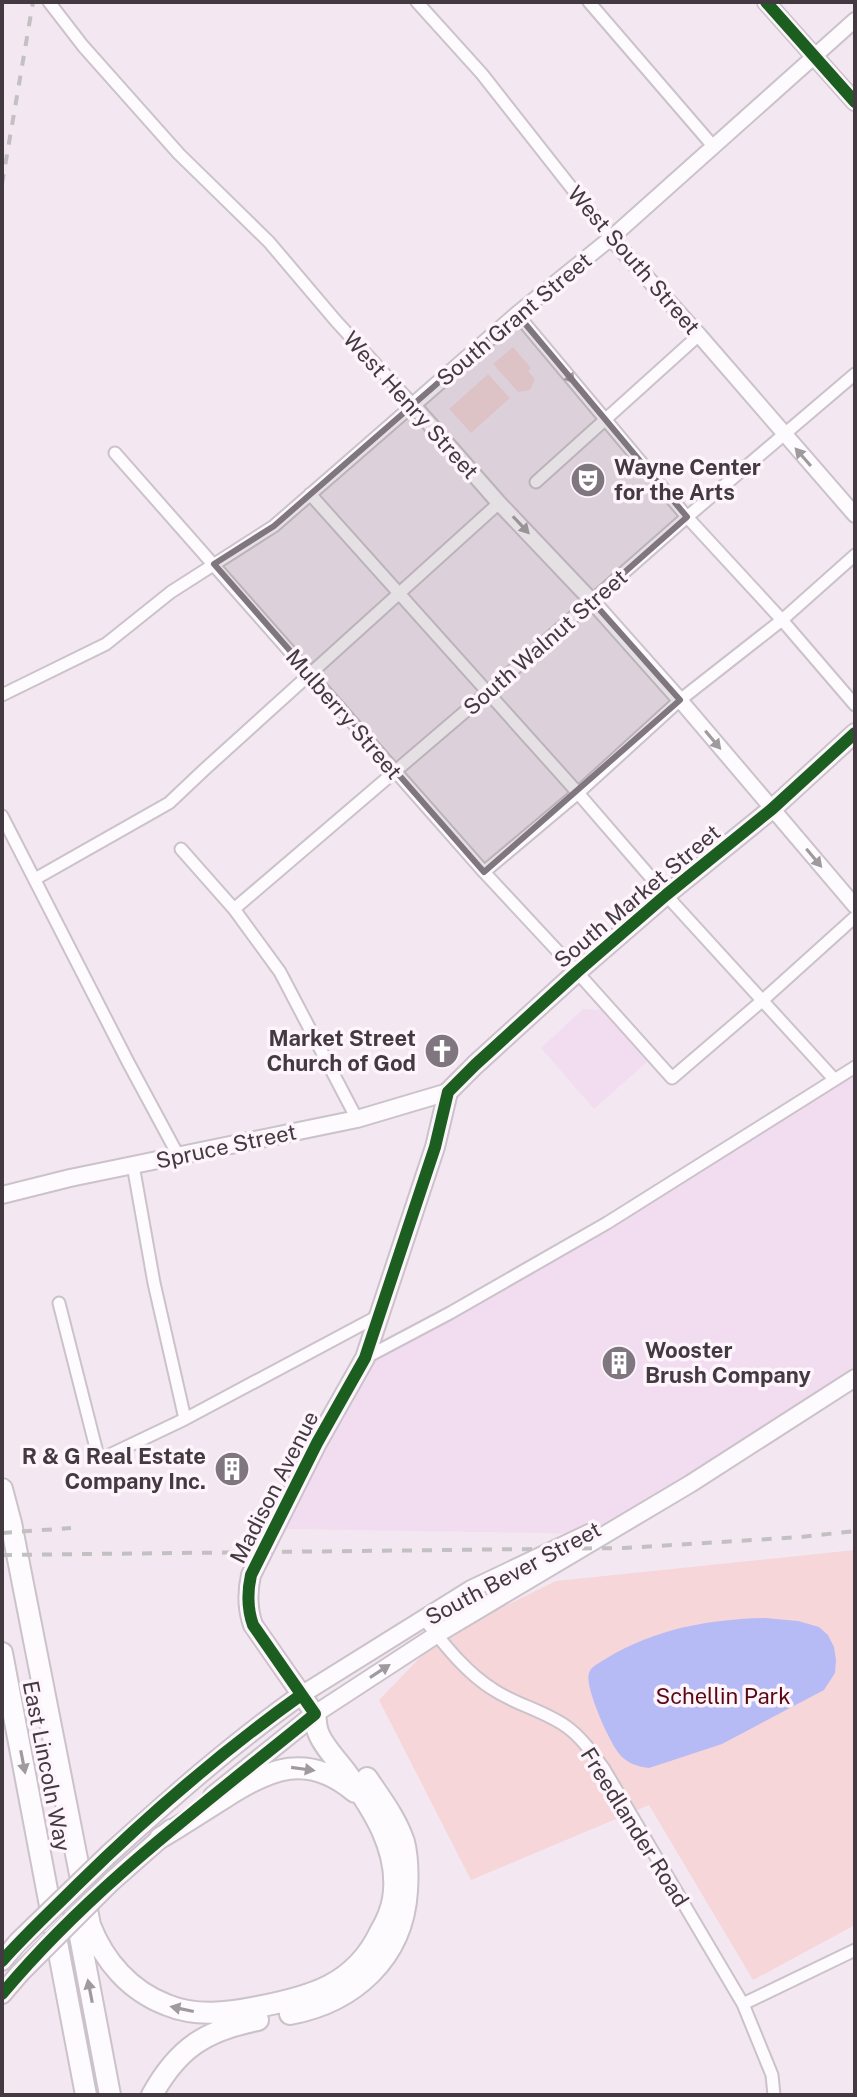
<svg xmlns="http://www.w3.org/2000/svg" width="857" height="2097" font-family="'Public Sans',sans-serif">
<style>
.built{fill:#f2ddf0}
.green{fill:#f6d6d9}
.water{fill:#b6bbf5}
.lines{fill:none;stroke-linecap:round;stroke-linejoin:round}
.minor-casing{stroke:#cbc2ca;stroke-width:15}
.tertiary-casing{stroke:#cbc2ca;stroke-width:18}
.secondary-casing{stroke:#cbc2ca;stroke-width:20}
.primary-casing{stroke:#cbc2ca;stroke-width:22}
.motorway-casing{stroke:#cbc2ca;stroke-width:24}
.minor{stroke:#fdfbfd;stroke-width:11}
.tertiary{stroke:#fdfbfd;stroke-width:14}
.secondary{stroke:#fdfbfd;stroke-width:16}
.primary{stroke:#fdfbfd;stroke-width:18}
.motorway{stroke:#fdfbfd;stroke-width:20}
.rail{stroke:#c3c0c2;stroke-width:4;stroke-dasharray:10 10;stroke-linecap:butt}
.primary-bridge-casing{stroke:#cbc2ca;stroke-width:22;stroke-linecap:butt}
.primary-bridge{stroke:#fdfbfd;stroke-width:18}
.cycleway-casing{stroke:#fdf4fc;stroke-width:17}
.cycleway{stroke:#1b5e20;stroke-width:12}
.oneway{fill:#a09a9f}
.marked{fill:#80767f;fill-opacity:0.2;stroke:#80767f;stroke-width:6;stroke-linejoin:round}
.labels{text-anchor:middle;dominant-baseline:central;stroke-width:7;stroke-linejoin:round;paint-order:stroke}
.street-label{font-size:22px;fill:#423941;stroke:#fdf4fc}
.poi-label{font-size:22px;font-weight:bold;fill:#423941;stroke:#fdf4fc;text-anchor:start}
.park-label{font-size:22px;fill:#5c0811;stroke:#fdf4fc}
</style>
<rect width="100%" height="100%" fill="#f3e7f2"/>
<path class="built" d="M583 1009 601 1010 647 1062 594 1109 541 1048Z
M855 1076V1366L601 1534 286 1529 370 1356Z"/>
<path class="green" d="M513 347 531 368 528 371 535 379 530 390 518 392 493 364Z
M488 374 510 398 471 433 449 409Z
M855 1550V1925L753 1980 649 1805 471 1880 379 1700 438 1639 556 1581Z"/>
<path class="water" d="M765 1618 798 1621 819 1627 828 1635 834 1647 836 1660 835 1673 824 1690 722 1744 649 1768C623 1765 617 1753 606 1731 601 1720 585 1684 589 1673 591 1666 601 1662 607 1658 655 1629 710 1619 765 1618Z"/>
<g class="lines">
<defs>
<path id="minor" d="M417 2 482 74 611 238
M589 2 713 146
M517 314 687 517 782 620 855 705
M115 453 484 872 577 972 672 1078 763 1000 855 917
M536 482 699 335
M310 494 578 793 666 895 834 1079
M2 695 106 644 171 592 274 526 413 405 336 321 269 242 179 154 83 46 49 2
M2 816 128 1062 178 1155
M181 849 234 909 280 972 357 1119
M483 871 484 872 578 793 680 700 782 620 855 555
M35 879 169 803 205 769 499 503
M234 909 488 692 687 517 855 374
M133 1165 154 1283 185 1419
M59 1303 99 1460 185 1419 378 1316
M365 1358 450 1313 607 1223 855 1067
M424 1619C444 1644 466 1673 494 1690 517 1705 545 1711 567 1727 582 1738 593 1754 604 1769L743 2004 772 2075 774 2095
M743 2004 855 1950"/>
<path id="tertiary" d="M855 20 611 238 517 314 413 405 499 503 592 601 680 700 855 906
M611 238 699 335 855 515"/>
<path id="secondary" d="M766 2 855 102
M2 1195 70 1178 357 1119 448 1092
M301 1695 471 1589 591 1532
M315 1714 436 1635 690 1484 855 1378"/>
<path id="primary" d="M213 1796 315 1714 253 1625C247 1608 247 1593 251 1575L317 1443 365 1358 435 1147 448 1092 475 1065 577 972 666 895 772 809 855 733
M109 1854C171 1798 233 1743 301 1695
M111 1882 171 1829
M2 1961 18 1942
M2 1994 20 1973"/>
<path id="motorway" d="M2 1489 11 1523 90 1925C104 1961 130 1991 167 2005 196 2017 227 2013 257 2007 310 1997 355 1985 380 1932 386 1922 391 1911 393 1899 401 1851 372 1808 346 1772 337 1760 323 1746 318 1732 316 1727 316 1720 315 1714
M2 1653 86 2095
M160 1838C182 1825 203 1811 224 1798 270 1768 308 1752 355 1792
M75 1910 110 2095
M290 2014C354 2002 403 1958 407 1891 408 1875 408 1858 404 1842 396 1818 381 1799 367 1778
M152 2095C178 2048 206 2030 258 2020"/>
</defs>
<use href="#minor" class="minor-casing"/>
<use href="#tertiary" class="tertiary-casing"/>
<use href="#secondary" class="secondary-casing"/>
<use href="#primary" class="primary-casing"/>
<use href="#motorway" class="motorway-casing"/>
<use href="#minor" class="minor"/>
<use href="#tertiary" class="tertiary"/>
<use href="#secondary" class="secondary"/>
<use href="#primary" class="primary"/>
<use href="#motorway" class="motorway"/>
<path class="rail" d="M2 184 33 2
M2 1533 71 1528
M2 1555 624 1548 801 1537 855 1531"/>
<defs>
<path id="primary-bridge" d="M18 1942 109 1854
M20 1973 111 1882"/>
</defs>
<use href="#primary-bridge" class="primary-bridge-casing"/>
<use href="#primary-bridge" class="primary-bridge"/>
<defs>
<path id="cycleway" d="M766 2 855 102
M2 1961C25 1935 51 1911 76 1886 146 1817 221 1752 301 1695
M2 1994C92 1886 207 1802 315 1714L253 1625C247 1608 247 1593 251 1575L317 1443 365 1358 435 1147 448 1092 475 1065 577 972 666 895 772 809 855 733"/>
</defs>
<use href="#cycleway" class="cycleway-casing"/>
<use href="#cycleway" class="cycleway"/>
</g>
<defs><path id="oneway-solid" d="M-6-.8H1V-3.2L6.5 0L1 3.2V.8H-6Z" transform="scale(2)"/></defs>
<g class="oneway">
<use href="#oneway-solid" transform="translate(567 374) rotate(51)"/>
<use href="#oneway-solid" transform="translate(803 457) rotate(-131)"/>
<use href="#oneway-solid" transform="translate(521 525) rotate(47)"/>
<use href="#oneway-solid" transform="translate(713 740) rotate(50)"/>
<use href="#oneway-solid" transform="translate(814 858) rotate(50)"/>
<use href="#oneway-solid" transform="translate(380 1671) rotate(-33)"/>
<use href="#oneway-solid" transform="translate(23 1762) rotate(79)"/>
<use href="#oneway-solid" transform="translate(303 1769) rotate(8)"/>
<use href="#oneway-solid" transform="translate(90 1991) rotate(-101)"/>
<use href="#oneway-solid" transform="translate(182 2009) rotate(-168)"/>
</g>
<path class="marked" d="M517 314 687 517 592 601 680 700 484 872 214 564 274 526Z"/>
<defs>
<symbol id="theatre-disc" viewBox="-11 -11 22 22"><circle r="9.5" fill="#80767f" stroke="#fdf4fc"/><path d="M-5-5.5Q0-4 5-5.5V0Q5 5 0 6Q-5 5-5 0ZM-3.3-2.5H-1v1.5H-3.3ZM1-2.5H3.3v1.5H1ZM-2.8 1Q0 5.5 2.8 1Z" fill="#fff"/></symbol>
<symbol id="church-disc" viewBox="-11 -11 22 22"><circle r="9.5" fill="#80767f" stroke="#fdf4fc"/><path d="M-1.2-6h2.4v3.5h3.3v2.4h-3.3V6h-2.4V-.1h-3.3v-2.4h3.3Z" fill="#fff"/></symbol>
<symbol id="building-disc" viewBox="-11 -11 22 22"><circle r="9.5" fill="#80767f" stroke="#fdf4fc"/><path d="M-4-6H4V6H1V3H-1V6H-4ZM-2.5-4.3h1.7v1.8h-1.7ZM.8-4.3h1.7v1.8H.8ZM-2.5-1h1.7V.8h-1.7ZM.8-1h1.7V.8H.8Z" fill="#fff"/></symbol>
</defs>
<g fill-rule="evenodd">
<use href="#theatre-disc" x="568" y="460" width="40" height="40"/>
<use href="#church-disc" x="422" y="1031" width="40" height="40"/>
<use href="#building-disc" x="599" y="1343" width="40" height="40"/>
<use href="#building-disc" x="212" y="1449" width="40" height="40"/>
</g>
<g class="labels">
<g class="street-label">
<text transform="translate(634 260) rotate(49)">West South Street</text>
<text transform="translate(514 319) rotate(-40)">South Grant Street</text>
<text transform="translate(411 405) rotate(48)">West Henry Street</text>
<text transform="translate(545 642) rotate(-41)">South Walnut Street</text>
<text transform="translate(344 714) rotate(49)">Mulberry Street</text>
<text transform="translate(637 896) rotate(-40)">South Market Street</text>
<text transform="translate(226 1146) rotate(-12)">Spruce Street</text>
<text transform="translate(274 1487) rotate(-63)">Madison Avenue</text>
<text transform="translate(513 1573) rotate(-28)">South Bever Street</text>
<text transform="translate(47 1766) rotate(79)">East Lincoln Way</text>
<text transform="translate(635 1827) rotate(58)">Freedlander Road</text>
</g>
<g class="poi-label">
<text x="614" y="467">Wayne Center<tspan x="614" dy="25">for the Arts</tspan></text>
<text x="416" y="1038" text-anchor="end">Market Street<tspan x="416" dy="25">Church of God</tspan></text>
<text x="645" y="1350">Wooster<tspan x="645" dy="25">Brush Company</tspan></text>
<text x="206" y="1456" text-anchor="end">R &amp; G Real Estate<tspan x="206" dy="25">Company Inc.</tspan></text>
</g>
<g class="park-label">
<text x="723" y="1696">Schellin Park</text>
</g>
</g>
<rect width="857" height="2097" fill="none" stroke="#423941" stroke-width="8"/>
</svg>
